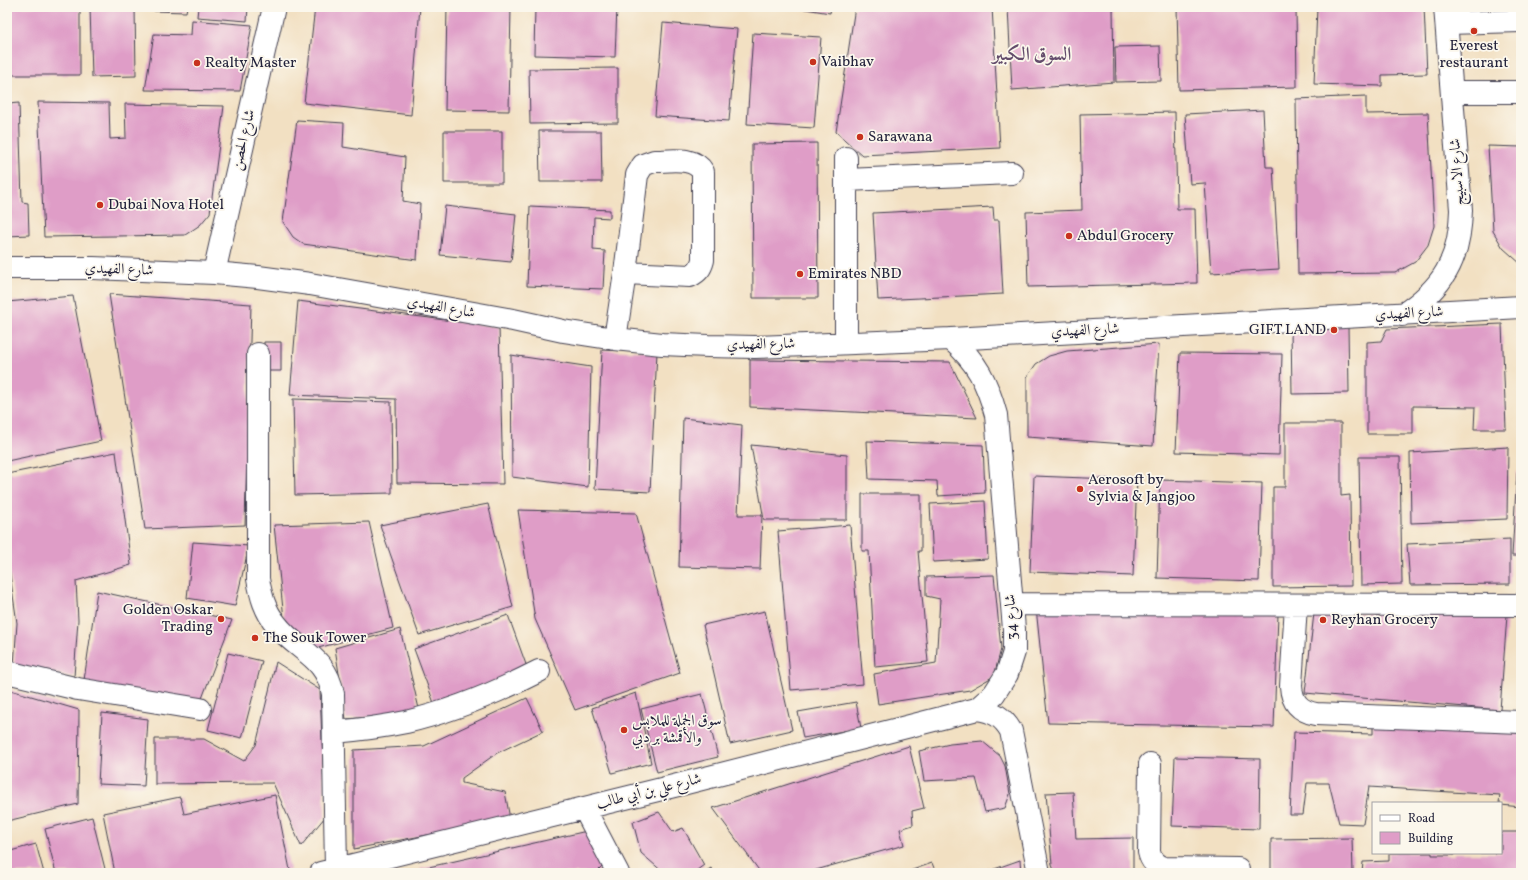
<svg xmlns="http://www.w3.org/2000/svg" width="1528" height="880" font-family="Vollkorn,Amiri,serif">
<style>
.building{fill:#df9dc7}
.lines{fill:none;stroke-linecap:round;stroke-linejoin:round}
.minor-casing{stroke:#413e4f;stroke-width:24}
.minor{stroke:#fff;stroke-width:22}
.poi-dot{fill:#c8321e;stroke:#fbf7ec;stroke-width:1.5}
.labels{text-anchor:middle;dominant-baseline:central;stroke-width:3.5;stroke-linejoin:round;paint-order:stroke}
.poi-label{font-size:15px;fill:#22223b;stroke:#fbf7ec;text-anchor:start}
.street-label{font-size:15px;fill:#22223b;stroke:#fbf7ec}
.district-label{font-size:19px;font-weight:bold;fill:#644d6c;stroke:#fbf7ec}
</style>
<rect width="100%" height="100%" fill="#fbf7ec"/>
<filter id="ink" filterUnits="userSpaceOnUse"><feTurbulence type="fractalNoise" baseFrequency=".025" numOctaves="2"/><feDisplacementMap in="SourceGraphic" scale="8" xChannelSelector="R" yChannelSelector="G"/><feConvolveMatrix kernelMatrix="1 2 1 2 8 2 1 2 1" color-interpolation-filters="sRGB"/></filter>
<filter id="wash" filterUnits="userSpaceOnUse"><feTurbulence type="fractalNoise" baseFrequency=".012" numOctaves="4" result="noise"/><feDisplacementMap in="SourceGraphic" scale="16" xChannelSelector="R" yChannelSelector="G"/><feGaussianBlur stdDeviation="0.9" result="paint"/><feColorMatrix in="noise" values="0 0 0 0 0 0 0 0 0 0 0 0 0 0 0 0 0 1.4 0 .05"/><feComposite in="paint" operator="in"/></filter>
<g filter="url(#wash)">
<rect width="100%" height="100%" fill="#f2e0c2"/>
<g id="blocks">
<path class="building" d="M7 7H80V75H7Z
M90 7H135L136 76 92 77Z
M155 7H187L186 12 154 11Z
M198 7H248L247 21 197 17Z
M315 7H420L411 115 304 103Z
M447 7H511L509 111 445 110Z
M535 7H617L615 57 534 55Z
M793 7H831L830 13Z
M855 7H992L1000 148 862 155 836 132Z
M1008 7H1113L1114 82 1012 90Z
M1177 7H1296L1297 87 1179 90Z
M1317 7 1381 10V7H1424L1427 74 1382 75V86L1314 84Z
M192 20 252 25 240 91 145 90 154 34 191 35Z
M663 23 737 29 729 121 655 116Z
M753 33 821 37 814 128 747 124Z
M1160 46 1161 81 1116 82 1115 47Z
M618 68V123L530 124 529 69Z
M1366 96V114L1428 113 1434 226 1428 245 1415 262 1395 273 1298 274 1296 99Z
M38 102 109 103 110 139 126 138 125 104 224 106 210 213 200 225 185 235 44 237Z
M19 103 22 202 28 203 29 235 7 236V104Z
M1263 110 1266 167H1273L1279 269 1211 273 1205 183 1190 184 1185 114Z
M1175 112 1177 209H1195L1197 283 1028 287 1026 212 1082 210 1080 114Z
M297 120 344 123 343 147 405 157 403 201 420 204 417 260 303 244 293 237 283 222Z
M444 131H502V183H444Z
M539 131H601L602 182H540Z
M817 143 818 298H753L752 144Z
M1488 146 1521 147V264L1503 248 1493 231Z
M445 206 516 214 511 262 440 255Z
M530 206 610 210V218L594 217 593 250 605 251 603 289 527 286Z
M993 207 994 220H999L1003 294 878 300 873 213Z
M109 294 251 304 245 525 145 529Z
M73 296 101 441 7 461V302Z
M298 301 499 327 503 484 397 483 396 399 290 395Z
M1502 324 1506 429H1474L1475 407 1413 406V434H1367V342L1381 341 1387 329Z
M1348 326 1349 393 1292 394 1291 327Z
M264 342H281V371H264Z
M1159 344 1153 446 1027 437V377L1036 364 1049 356 1067 351Z
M602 350 657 352 650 492 595 489Z
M1180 353 1282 354 1279 455 1176 452Z
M511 355 591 367 588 487 512 477Z
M750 360 950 362 977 418 750 407Z
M293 399 391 402 392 493 295 495Z
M683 418 742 425 738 515H762L760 569 679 567Z
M1285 423H1341V496L1350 495 1351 586 1273 587V487H1285Z
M867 441 983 445 985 493 938 496 937 481 869 479Z
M751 445 847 455V520H764Z
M1508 447 1507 519 1411 523 1410 453Z
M116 452 131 565 76 581 78 620 74 677 14 666 17 623 7 554V474Z
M1359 457H1400L1402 584 1361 585Z
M1517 472H1521V556H1512Z
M1034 476 1137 480 1133 576 1030 572Z
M1160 480 1262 483 1259 581 1157 578Z
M862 494H921V551H918L928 662 875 667 869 551H862Z
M985 501 988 559 933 562 930 504Z
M488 504 513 607 419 635 380 525Z
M518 510 636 513 680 673 575 710 535 619Z
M369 522 393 628 318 648 285 628 274 525Z
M850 525 863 684 791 690 778 531Z
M1510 539V584L1410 585 1407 544Z
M193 542 249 546 235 606 187 598Z
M994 575 1001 649 994 676 970 690 878 704 874 674 936 663 940 599 926 596V577Z
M97 591 232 620 201 701 83 687Z
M1036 608 1278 614 1274 727 1048 723Z
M765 611 792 730 730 744 703 625Z
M1314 613 1507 615 1500 710 1305 693Z
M508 615 528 670 434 703 414 649Z
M400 629 420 713 346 719 335 648Z
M228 653 262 661 242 738 208 730Z
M276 662 320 690 325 817 301 846 273 783 155 784V739H204L244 761 256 745Z
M1520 683H1521V716H1517Z
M7 689 79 710 78 804 7 821Z
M636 693 651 763 612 773 592 708Z
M702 694 718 757 657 772 641 709Z
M527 698 543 731 497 753 462 778V783L505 792 510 819 354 849V750L424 746Z
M856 702 861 728 803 738 798 712Z
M102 713 148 719 144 786 98 784Z
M1373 724 1521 733V807L1501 805V803H1499L1500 795 1369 787 1363 824 1339 823 1329 783H1307L1303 815H1290L1294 732 1373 734Z
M982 741 1000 756 1005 766 1010 794 1005 808 985 812 976 778 924 781 919 751 950 744Z
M909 746 924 808 912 811 913 825 900 829 904 845 816 870 811 873H761L713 808Z
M1175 757 1260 759 1259 829 1172 826Z
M1073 792 1076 839 1133 838V873H1055L1052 865 1046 793Z
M275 795 290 870 276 873H115L103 813 180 797 184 814Z
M659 812 673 832 683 828 704 865 693 873H664L641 853 633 822Z
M92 817 106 873H56L45 829Z
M587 831 610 859 596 873H421L420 869Z
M1501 832H1521V873H1362L1363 862 1389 861V853H1432V855H1454V853H1501Z
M1352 838 1353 873H1271V839Z
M36 844 44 873H7V852Z
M1020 860 1021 873H983Z
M932 863 936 873H904Z
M711 868 714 873H703Z"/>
</g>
</g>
<g filter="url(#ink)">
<use href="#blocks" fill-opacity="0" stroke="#413e4f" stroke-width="1"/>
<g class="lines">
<defs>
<path id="minor" d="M1447 23 1521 21
M1452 92H1521
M846 158V342
M654 161C671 161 694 156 703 172V260C701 268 698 272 690 276L625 273 637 175 643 165Z
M846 180 1012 173
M7 268H93L214 273 258 277 310 284 513 320 563 331 615 339 662 344 708 346 755 347 951 339 1521 307
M214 273 274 7
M1402 315C1443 288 1460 260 1461 210L1445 7
M615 339 625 273
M951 339C977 362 987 382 996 415L1014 629V652L1007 674 994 694 977 709
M258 354V579C261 596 265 611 276 624 297 652 326 655 333 694L336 869
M1012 604 1521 605
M1296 605 1291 686C1292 703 1300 711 1316 714L1521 722
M7 672 78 689 200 709
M334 732C358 730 382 727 406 722 453 711 496 693 539 671
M1150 764 1149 852C1151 861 1155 865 1164 868L1238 869
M584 808 618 873
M321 873 682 784 977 709C993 711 1003 717 1011 731L1039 873"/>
</defs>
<use href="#minor" class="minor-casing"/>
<use href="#minor" class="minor"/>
</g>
</g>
<g class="poi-dot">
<circle cx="1474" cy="31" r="4"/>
<circle cx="813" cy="62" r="4"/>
<circle cx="197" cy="63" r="4"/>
<circle cx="860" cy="137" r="4"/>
<circle cx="100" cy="205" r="4"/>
<circle cx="1069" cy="236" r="4"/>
<circle cx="800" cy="274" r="4"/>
<circle cx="1334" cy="330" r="4"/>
<circle cx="1080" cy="489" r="4"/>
<circle cx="221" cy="619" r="4"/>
<circle cx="1323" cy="620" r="4"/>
<circle cx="255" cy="638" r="4"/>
<circle cx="624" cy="730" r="4"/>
</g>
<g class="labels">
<g class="poi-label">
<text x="1474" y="46" text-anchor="middle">Everest<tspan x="1474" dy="17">restaurant</tspan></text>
<text x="821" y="62">Vaibhav</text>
<text x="205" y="63">Realty Master</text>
<text x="868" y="137">Sarawana</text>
<text x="108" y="205">Dubai Nova Hotel</text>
<text x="1077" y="236">Abdul Grocery</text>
<text x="808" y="274">Emirates NBD</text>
<text x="1326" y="330" text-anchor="end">GIFT LAND</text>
<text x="1088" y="480">Aerosoft by<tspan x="1088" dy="17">Sylvia &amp; Jangjoo</tspan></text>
<text x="213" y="610" text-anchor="end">Golden Oskar<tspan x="213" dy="17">Trading</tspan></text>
<text x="1331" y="620">Reyhan Grocery</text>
<text x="263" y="638">The Souk Tower</text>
<text x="632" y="721">سوق الجملة للملابس<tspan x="632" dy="17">والأقمشة بر دبي</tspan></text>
</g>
<g class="street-label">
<text transform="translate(244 140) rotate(-77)">شارع الحصن</text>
<text transform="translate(1458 172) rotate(-94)">شارع الاسبيج</text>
<text transform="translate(119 270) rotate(2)">شارع الفهيدي</text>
<text transform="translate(441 308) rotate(10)">شارع الفهيدي</text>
<text transform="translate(1409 314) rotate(-3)">شارع الفهيدي</text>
<text transform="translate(1085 331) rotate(-3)">شارع الفهيدي</text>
<text transform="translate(761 345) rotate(-1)">شارع الفهيدي</text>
<text transform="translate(1012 617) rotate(-93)">شارع 34</text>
<text transform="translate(649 792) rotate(-14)">شارع علي بن أبي طالب</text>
</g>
<g class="district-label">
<text x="1032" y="55">السوق الكبير</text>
</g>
</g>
<rect width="1528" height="880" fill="none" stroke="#fbf7ec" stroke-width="24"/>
<rect x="1372" y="802" width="130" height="52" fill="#fbf7ec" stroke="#a4a2a5"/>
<rect x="1380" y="815" width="20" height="6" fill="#ffffff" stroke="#a4a2a5"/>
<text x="1408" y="822" font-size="12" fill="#22223b">Road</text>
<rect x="1380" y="832" width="20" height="12" fill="#df9dc7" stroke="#a4a2a5"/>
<text x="1408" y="842" font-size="12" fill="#22223b">Building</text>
</svg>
